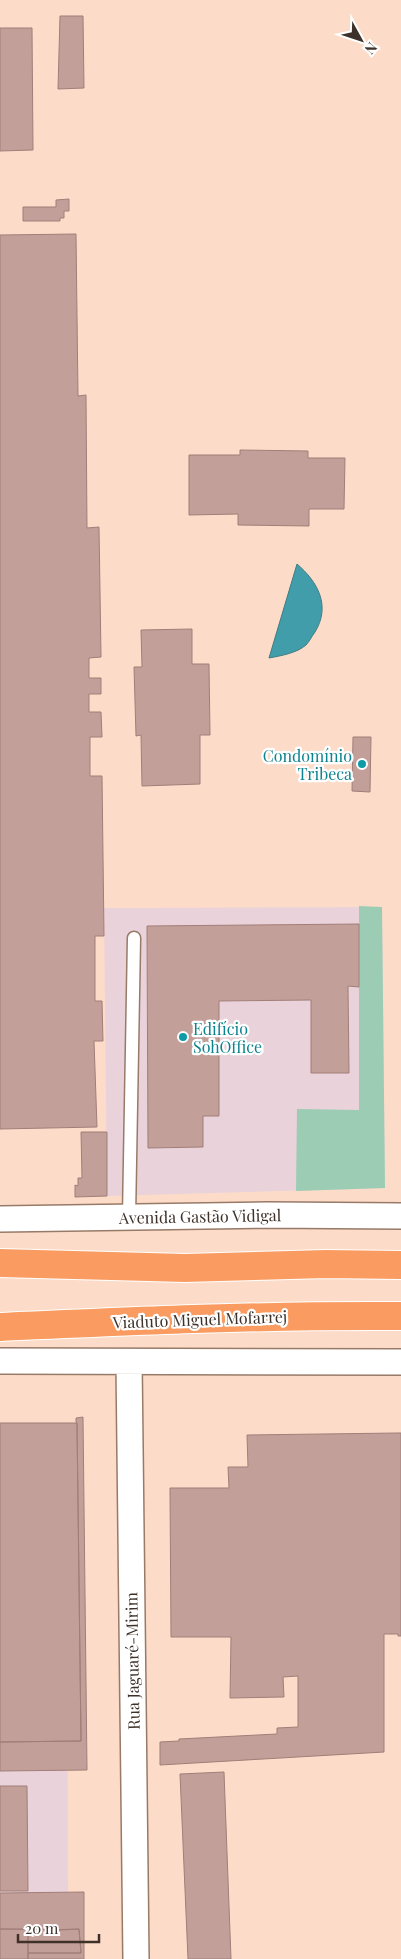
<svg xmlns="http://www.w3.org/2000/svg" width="401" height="1959" font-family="'Playfair Display',serif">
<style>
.commercial{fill:#ead2db}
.green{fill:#9cccb3}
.water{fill:#409da9;stroke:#3f7d83}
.building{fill:#c39f99;stroke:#a17e78}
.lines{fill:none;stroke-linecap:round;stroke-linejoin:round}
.lane-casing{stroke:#977a68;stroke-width:15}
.street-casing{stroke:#977a68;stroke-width:28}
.highway-casing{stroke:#fff;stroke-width:30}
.lane{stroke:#fff;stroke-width:12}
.street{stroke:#fff;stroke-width:25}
.highway{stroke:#fa9c61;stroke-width:28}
.culture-dot{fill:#0f9aa8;stroke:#fff;stroke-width:2}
.labels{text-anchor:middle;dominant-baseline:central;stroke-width:4.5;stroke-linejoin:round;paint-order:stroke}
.culture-label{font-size:16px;fill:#0d838f;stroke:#fff;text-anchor:end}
.street-label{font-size:16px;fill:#3d3129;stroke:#fff}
</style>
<rect width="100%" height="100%" fill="#fcdcc8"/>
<path class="commercial" d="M382 907 385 1188 107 1196 104 908Z
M0 1438H67L68 1959H0Z"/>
<path class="green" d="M359 906 382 907 385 1188 296 1191 297 1109 359 1110Z"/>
<path class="water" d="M297 564C318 582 331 606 315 632 312 636 309 642 306 645 297 653 280 656 269 658Z"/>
<path class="building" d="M60 16H83L84 88 58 89Z
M0 28H32L33 150 0 151Z
M69 199V211H64V218H60V221H23V207H56V200Z
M76 234 78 396 86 395 87 528 99 527 101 657 89 658V678H101V694H89V712H101L102 737H90V776H102L104 936H95V1001H102L103 1041H94L97 1127 0 1129V235Z
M240 450 308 451V458H345L344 509H309V526L238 525V514L189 515V455H240Z
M192 629V664H209L210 735H200V784L142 786 141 735 136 736 134 667H142L141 630Z
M353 737H371L370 792 352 791Z
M359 924V987L348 986 349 1073H311V1000L219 1001V1116H203V1147L148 1148 147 926Z
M81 1132H107V1196L75 1197V1185L78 1186V1178H82Z
M83 1417 87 1770 0 1771V1742L81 1741 77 1423 76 1422V1418Z
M0 1423H77L81 1741 0 1742Z
M397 1433H401V1636H398V1634H384V1752L160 1765V1742L179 1741V1739L277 1734V1728L298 1727V1676L283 1677 284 1697 230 1698 231 1637H171L170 1488H229L228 1467H248L247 1435Z
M224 1772 231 1959H188L180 1774Z
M0 1786H27L28 1891H0Z
M84 1892V1959H28V1953H81L79 1929 60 1930 0 1929V1893Z
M0 1929H28V1959H0Z
M28 1929H46V1930L79 1929 81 1953H28Z"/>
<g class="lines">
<defs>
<path id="lane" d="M129 1217 134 938"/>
<path id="street" d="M0 1219 267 1215 401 1216
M0 1361 401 1362
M129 1362 136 1959"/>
<path id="highway" d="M0 1263 185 1268 326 1264 401 1265
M0 1327C134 1321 267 1315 401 1316"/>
</defs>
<use href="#lane" class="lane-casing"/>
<use href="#street" class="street-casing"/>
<use href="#highway" class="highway-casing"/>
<use href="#lane" class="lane"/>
<use href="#street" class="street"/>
<use href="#highway" class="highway"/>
</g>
<g class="culture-dot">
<circle cx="362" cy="764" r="5"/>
<circle cx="183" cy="1037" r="5"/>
</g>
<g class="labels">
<g class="culture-label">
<text x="352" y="755">Condomínio<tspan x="352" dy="18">Tribeca</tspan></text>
<text x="193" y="1028" text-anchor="start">Edifício<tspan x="193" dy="18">SohOffice</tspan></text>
</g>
<g class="street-label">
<text transform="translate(200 1216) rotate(-1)">Avenida Gastão Vidigal</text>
<text transform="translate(200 1319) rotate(-2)">Viaduto Miguel Mofarrej</text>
<text transform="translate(132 1661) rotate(-91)">Rua Jaguaré-Mirim</text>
</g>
</g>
<g transform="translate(361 40) rotate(130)" stroke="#ffffff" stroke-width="4" paint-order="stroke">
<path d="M0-4L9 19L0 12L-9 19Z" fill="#3d3129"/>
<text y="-8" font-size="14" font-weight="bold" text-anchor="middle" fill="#3d3129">N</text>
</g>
<path d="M18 1934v8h81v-8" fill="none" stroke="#3d3129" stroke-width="2.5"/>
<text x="25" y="1934" font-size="15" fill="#3d3129" stroke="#ffffff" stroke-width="4" paint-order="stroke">20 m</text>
</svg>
